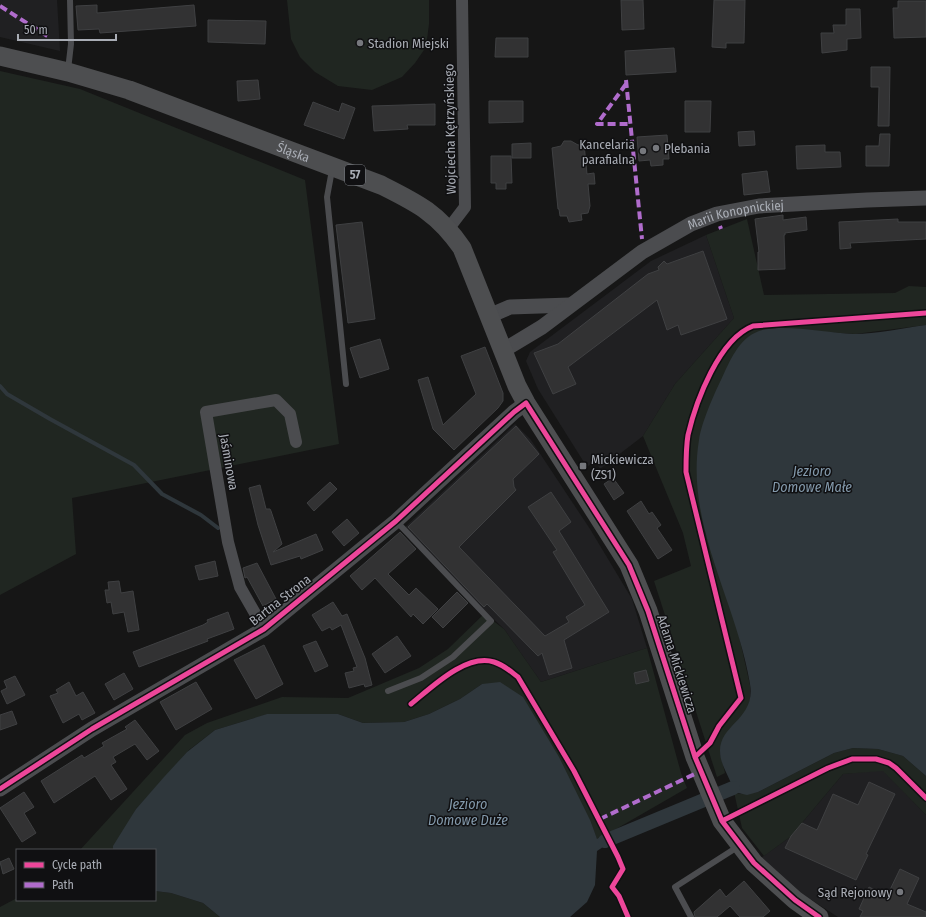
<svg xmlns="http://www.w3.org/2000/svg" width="926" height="917" font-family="'Fira Sans Condensed',sans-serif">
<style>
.built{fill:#202022}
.green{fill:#202621}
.water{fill:#2f373c}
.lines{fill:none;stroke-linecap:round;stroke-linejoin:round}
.stream{stroke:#2f373c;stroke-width:4}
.canal{stroke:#2f373c;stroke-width:14}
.building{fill:#323233;stroke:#3f4042}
.service{stroke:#4b4c4f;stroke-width:6}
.minor{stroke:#4b4c4f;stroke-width:12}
.tertiary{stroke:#4b4c4f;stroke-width:15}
.primary{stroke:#4d4e50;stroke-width:19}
.quiet{stroke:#b06ccc;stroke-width:4;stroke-dasharray:8 4;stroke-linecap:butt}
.cycleway-casing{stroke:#101012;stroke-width:8}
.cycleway{stroke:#ed469a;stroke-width:5}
.poi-dot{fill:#76787d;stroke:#101012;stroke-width:1.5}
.labels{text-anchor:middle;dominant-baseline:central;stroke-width:3;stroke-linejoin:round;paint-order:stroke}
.shield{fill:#101012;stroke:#7b7e84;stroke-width:1}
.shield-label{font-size:12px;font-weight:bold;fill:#a9adb5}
.poi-label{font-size:13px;fill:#a9adb5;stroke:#101012;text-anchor:start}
.street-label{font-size:13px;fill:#a9adb5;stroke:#101012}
.water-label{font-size:14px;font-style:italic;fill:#849aac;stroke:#101012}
</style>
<rect width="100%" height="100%" fill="#161616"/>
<path class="built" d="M0 0H57L60 51 0 37Z
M706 235 734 318 675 384 643 436 600 469 595 461 587 467 538 389 526 361 530 352 651 261Z
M515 424 531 440 590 529 632 599 647 648 541 682 504 629 402 530Z
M883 770 926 815V917H838L754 863 790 837 843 774Z"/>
<path class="green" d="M287 0H429V24L426 47 415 63 402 77 372 90 338 86 315 72 300 57 291 39Z
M0 71 80 89 305 180 339 444 72 498 76 554 0 595Z
M747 219 764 295 895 293 909 286 926 287V325L855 334 779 329 759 331 705 532 737 627 750 685V700L746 712 739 719 720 752 725 773 717 777 654 581 691 566 683 533 643 436 675 384 734 318 706 235Z
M484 614 504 629 541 682 647 648 681 773 687 788 597 840 591 822 482 684 460 699 429 714 404 722 363 723 338 714H268L215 730 189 750 136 809 114 850H80L185 735 207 723 282 697 348 698 419 668 448 649Z
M853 748 878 749 903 756 926 776V815L883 771 843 774 790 837 764 856 742 828 734 792 740 794 758 792 834 753Z
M155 891 171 893 203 903 220 917H0V907L17 898V900H155Z"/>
<path class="water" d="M926 325V776L903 756 878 749 853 748 834 753 758 792 747 795 734 792C731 778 720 766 720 751 720 724 756 719 750 684 737 602 685 525 699 440 701 424 714 394 721 380 730 361 738 339 759 331 781 323 828 333 853 334 877 334 902 328 926 325Z
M500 682 523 697 559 757 591 822 597 839 602 836 606 845 597 851 595 885 587 902 570 917H220L203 903 171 893 155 891V850H113V846L136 809 164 777 187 752 215 730 267 714H338L363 723 404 722 429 714 460 699 482 684Z"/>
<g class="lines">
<path class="stream" d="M0 386 7 394 50 419 134 465 162 494 201 515 218 528"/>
<path class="canal" d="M605 841 733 788"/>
</g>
<path class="building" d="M621 0H643L644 29 622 30Z
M714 0H745L744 43H726V48L712 47Z
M898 1H926V37L894 38 893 8H898Z
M97 5V13L194 5 196 26 100 33 99 29 78 30 76 6Z
M846 9H860L861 38 847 39V50L822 53 821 33H834L833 25H846Z
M208 20 266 21 265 44 208 42Z
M496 38H528V57H495Z
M674 48 676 72 626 75 625 51Z
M871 67H890L889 126H878L879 87H871Z
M258 80 260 99 238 101 237 81Z
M489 101H523V122L489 123Z
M685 101H711L710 132H685Z
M313 102 339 112 342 103 355 108 344 139 304 125Z
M435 104V125H407L408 129 374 131 372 106Z
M754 131 755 145 739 146 738 132Z
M880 134H890L889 166H866V146H879Z
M667 135 669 159H663V165L651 166 650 160 639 161 637 137Z
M564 141H571L578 145 584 144 587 174 594 173 595 184H588L590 206 588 213 581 214 582 220 569 222 567 216H560L559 209H558L552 148 561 146Z
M531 143V158H512V144Z
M825 145V152H840L841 167 797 169 796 146Z
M491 156H511L512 183H506V189H496V183H491Z
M767 171 770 192 744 195 742 174Z
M783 215V220L806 217 807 230 785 233V235H784L785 269 758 270V252H759L755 219Z
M898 219V222H926V239L850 243 851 248 840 249 839 222Z
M362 222 375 319 348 323 336 225Z
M703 251 727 319 681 335 678 325 667 330 657 300 568 367 576 384 553 394 534 353 558 344 648 274 659 270 658 267 664 261 667 264Z
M380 339 389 369 360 378 350 348Z
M485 347 503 393V401L498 408 454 450 433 429 418 380 428 377 443 425 476 394 461 356Z
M516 426 539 454 513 479 514 487 516 490 459 547 545 636 569 622 566 617 585 605 553 552 557 550 528 507 551 492 571 522 559 531 609 612 564 640 572 668 549 675 542 653 538 656 487 604 484 607 408 527Z
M613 478 624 493 614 500 604 484Z
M330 482 337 489 314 511 307 503Z
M260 485 266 509H270L271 511 282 544 273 552 316 534 323 550 301 559 300 556 271 565 258 525 249 488Z
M641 501 649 514 652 512 661 525 657 528 672 550 658 559 627 511Z
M347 519 359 533 344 546 332 532Z
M400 532 416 549 388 574 409 595 416 588 438 609 423 624 413 614 411 617 375 578 362 590 350 576Z
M215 561 218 576 199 580 195 566Z
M257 563 276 599 263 606 247 577 245 578 243 568Z
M119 581 121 593 133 591 139 630 128 632 124 612 113 614 111 602 107 603 105 590H109L108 582Z
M457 592 468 603 443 628 432 617Z
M333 602 342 616 347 614 365 658 372 685 365 687 364 684 349 688 345 673 354 671 353 668 357 667 341 625 332 630 330 627 322 631 312 615Z
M228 612 234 629 207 639 208 641 139 667 133 652 203 625 208 622 207 620Z
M397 636 411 656 385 673 372 654Z
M316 641 328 666 315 672 303 646Z
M264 645 283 684 256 699 234 660Z
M646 670 649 681 636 684 634 673Z
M124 673 133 689 114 700 105 684Z
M15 676 25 695 7 704 1 691 7 688 4 681Z
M69 682 76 696 83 692 95 713 82 720 79 714 63 723 50 696 58 693 56 690Z
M196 682 212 709 176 730 160 702Z
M12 711 17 724 0 730V715Z
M135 720 159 751 147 760 135 744 113 757 116 762 111 765 127 789 111 800 95 776 54 803 41 781 82 755 84 758 104 746 102 743 127 729 125 727Z
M869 782 895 794 866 854 868 855 856 880 785 848 791 836 802 823 817 830 833 794 858 805Z
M24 792 34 807 24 813 36 833 22 842 0 808Z
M9 858 14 869 3 874 0 862Z
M900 869 919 878 907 904 926 912V917H860L863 911 859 909 869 887 887 896Z
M744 881 770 911 763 917H740L730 906 717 917H695L694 912 720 889 726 897Z"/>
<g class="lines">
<path class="service" d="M68 70 71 44 70 0
M332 170 327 197 346 384
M388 691 421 678 453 657 491 621 396 521
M691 917 675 887 739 846"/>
<path class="minor" d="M449 228 465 207 462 0
M264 629 240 587 228 542 206 412 276 400 290 414 296 442"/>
<g class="tertiary">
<path d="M489 316 510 307 570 305"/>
<path id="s1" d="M504 350 542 327 642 252 691 224 717 214 759 206 867 200 926 198"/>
<path d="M0 789 92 729 264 629 396 521 514 412 526 403"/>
</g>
<path class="primary" id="s2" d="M0 56 68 72 129 90 381 185C417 203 438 213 462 248L517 386 526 403 629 565 648 611 695 757 722 821 754 863 795 900 819 917"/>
<path class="quiet" d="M0 6 49 37
M626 80 642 239
M626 84 597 124H630
M720 226 721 229
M600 819 701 771"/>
<defs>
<path id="cycleway" d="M411 704C431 688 466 653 494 662 504 665 510 671 518 677L574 771 618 857 623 869 612 887 619 896 628 917
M695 757 710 743 719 726 741 698 686 472C686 460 686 447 688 435 696 401 719 339 753 326L926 313
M0 789 92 729 264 629 396 521 514 412 526 403 629 565 648 611 695 757 722 821 754 863 795 900 819 917
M722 821 828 768 852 759H876L889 763 896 768 926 798"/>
</defs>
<use href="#cycleway" class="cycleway-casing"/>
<use href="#cycleway" class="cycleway"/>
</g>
<g class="poi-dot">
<circle cx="360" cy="43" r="4"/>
<circle cx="656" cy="148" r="4"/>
<circle cx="643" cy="151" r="4"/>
<rect x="579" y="462" width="8" height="8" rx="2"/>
<circle cx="900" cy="892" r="4"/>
</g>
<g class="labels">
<rect class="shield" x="345" y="165" width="20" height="20" rx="3"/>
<g class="shield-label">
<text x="355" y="175">57</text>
</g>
<g class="poi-label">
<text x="368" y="43">Stadion Miejski</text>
<text x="635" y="144" text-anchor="end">Kancelaria<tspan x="635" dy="15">parafialna</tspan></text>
<text x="664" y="148">Plebania</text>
<text x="591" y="459">Mickiewicza<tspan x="591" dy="15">(ZS1)</tspan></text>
<text x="892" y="892" text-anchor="end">Sąd Rejonowy</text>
</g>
<g class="street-label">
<text transform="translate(450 129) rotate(-91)">Wojciecha Kętrzyńskiego</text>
<text stroke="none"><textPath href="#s2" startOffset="309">Śląska</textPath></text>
<text stroke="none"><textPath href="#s1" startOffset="272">Marii Konopnickiej</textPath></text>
<text transform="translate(229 462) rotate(80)">Jaśminowa</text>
<text transform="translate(280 600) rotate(-38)">Bartna Strona</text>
<text transform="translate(677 664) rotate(72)">Adama Mickiewicza</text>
</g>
<g class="water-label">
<text x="812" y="471">Jezioro<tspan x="812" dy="16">Domowe Małe</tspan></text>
<text x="468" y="804">Jezioro<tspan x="468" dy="16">Domowe Duże</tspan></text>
</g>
</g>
<rect x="16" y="849" width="140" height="52" fill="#101012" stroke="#4d4f53"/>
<rect x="24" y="862" width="20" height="6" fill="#ed469a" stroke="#4d4f53"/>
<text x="52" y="869" font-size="12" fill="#a9adb5">Cycle path</text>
<rect x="24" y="882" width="20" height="6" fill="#b06ccc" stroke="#4d4f53"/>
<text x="52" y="889" font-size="12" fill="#a9adb5">Path</text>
<path d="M18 34v6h98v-6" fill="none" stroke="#a9adb5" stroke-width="2"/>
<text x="24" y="34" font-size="12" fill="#a9adb5" stroke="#101012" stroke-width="3" paint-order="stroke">50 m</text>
</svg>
